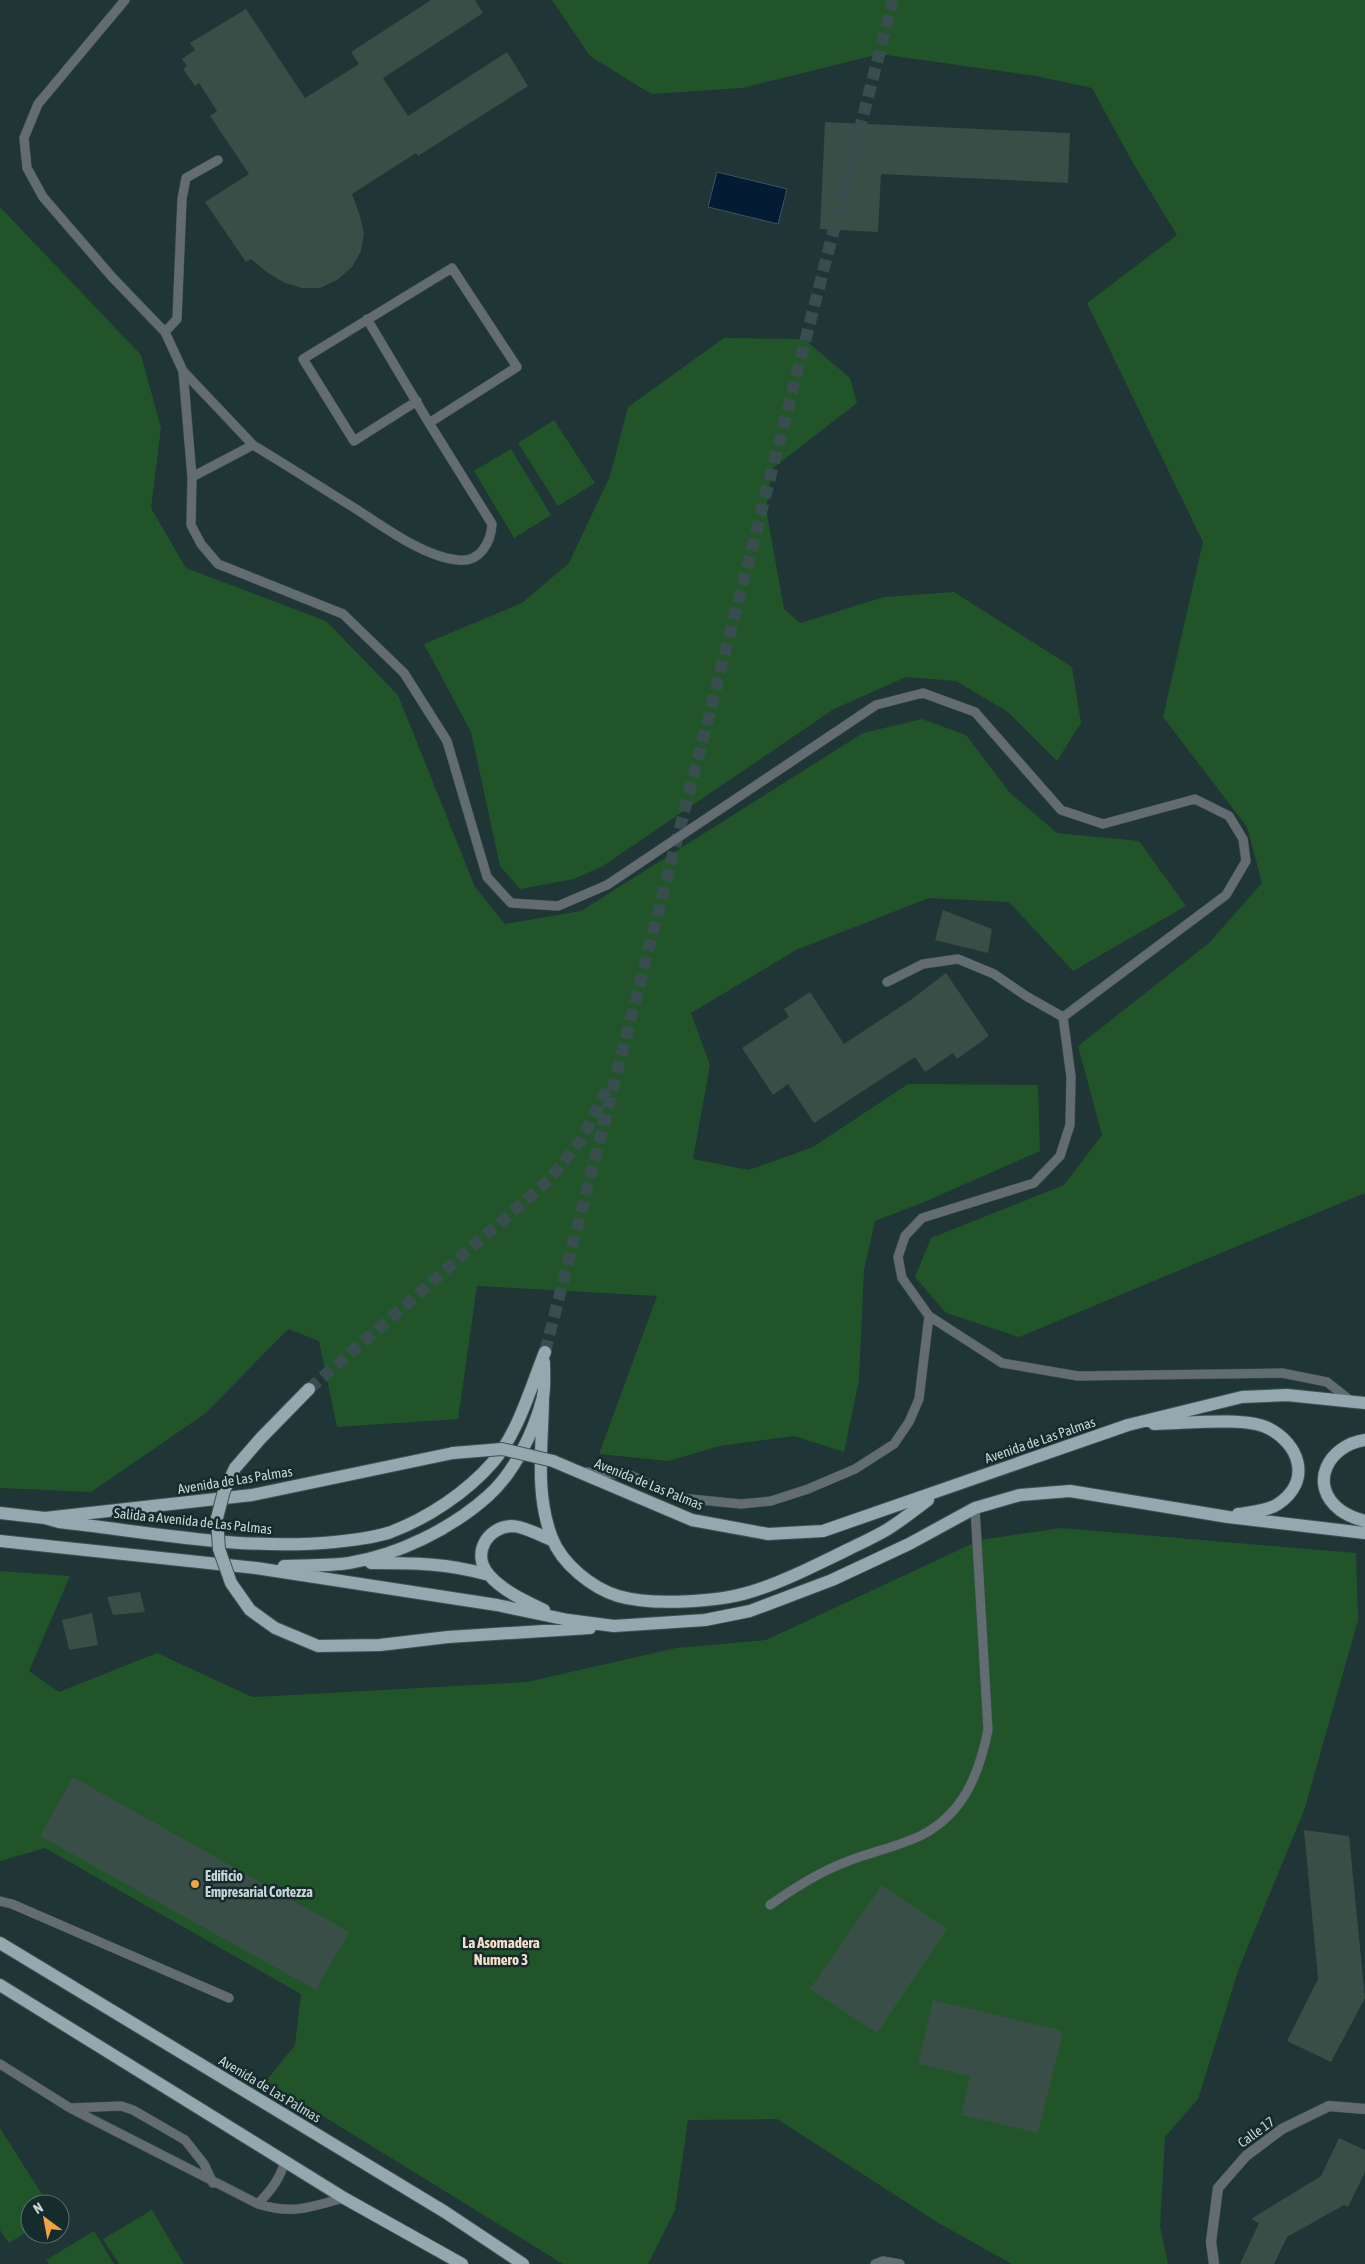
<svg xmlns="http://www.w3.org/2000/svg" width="1365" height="2264" font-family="'Asap Condensed',sans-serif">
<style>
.green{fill:#215529}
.water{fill:#041b34;stroke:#3f5365}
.building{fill:#394e47}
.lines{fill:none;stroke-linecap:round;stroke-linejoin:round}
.primary-tunnel{stroke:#384d4e;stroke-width:12;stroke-dasharray:12 6;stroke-linecap:butt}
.service-casing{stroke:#3d5253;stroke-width:10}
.minor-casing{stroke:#3d5253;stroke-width:11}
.primary-casing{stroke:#3d5253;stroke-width:14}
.service{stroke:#636c70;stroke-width:9}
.minor{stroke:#636c70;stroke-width:10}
.primary{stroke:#95a7af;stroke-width:12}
.primary-bridge-casing{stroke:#3d5253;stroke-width:14;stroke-linecap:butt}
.primary-bridge{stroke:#95a7af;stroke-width:12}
.poi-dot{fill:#f4a344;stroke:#152b2c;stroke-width:2}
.labels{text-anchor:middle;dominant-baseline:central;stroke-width:5;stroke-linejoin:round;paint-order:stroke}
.street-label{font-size:14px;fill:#c8d5d6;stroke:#152b2c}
.poi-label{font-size:14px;font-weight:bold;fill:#c8d5d6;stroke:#152b2c;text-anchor:start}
.neighbourhood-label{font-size:15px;font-weight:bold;fill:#f7dfc8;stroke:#152b2c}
</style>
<rect width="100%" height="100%" fill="#1f3536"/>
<path class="green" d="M552 0H1365V1193L1019 1337 946 1313 915 1277 931 1238 1064 1185 1102 1135 1078 1046 1209 943 1262 883 1247 827 1163 717 1203 542 1087 303 1177 235 1133 163 1092 88 1036 76 880 54 742 88 651 94 590 56Z
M0 207 141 355 161 428 151 508 186 568 326 621 398 695 475 887 505 924 581 911 863 733 922 719 966 735 1010 793 1057 833 1139 841 1186 906 1073 971 1009 902 929 898 796 950 691 1013 710 1065 693 1159 749 1170 813 1147 908 1084 1038 1085 1040 1151 924 1202 875 1221 864 1270 859 1380 844 1452 794 1436 720 1446 668 1461 599 1454 657 1296 477 1286 458 1419 337 1427 319 1341 288 1329 206 1413 91 1492 0 1488Z
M724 338 804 339 850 378 857 403 773 468 766 509 784 609 800 623 884 597 954 592 1072 667 1081 723 1057 761 1008 712 956 681 906 677 834 709 603 866 574 879 520 889 500 866 471 732 424 644 522 603 569 563 610 476 628 407Z
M554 420 595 483 558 506 518 443Z
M511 449 551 515 514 538 474 471Z
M1061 1528 1356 1553 1358 1620 1304 1811 1239 1968 1198 2099 1165 2137 1160 2227 1168 2264H1012L940 2224 777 2119 688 2120 675 2210 648 2264H563L266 2081 295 2045 301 1994 45 1848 0 1861V1571L70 1576 29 1671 59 1692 157 1653 252 1697 527 1682 676 1648 766 1640 980 1540Z
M0 2128 48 2204H30V2230L9 2243 0 2230Z
M152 2210 184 2264H119L103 2239Z
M94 2231 114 2264H49L46 2260Z"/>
<path class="water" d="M717 172 787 189 778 224 708 207Z"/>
<path class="building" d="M431 0H475L483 13 383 78 408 116 507 52 528 86 418 156 416 153 352 194 360 216 364 233 361 251 352 267 337 280 320 288H302L285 283 268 273 251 259 246 262 205 202 249 174 210 116 217 111 199 83 195 86 183 69 187 66 182 59 195 50 190 43 246 9 305 98 359 64 351 52Z
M825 122 1070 133 1068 183 881 174 878 232 820 229Z
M943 910 992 929 988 953 935 940Z
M946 973 989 1036 957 1059 953 1053 925 1072 915 1057 814 1123 788 1084 773 1095 742 1048 789 1017 784 1009 810 992 844 1044 912 999Z
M140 1592 145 1612 113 1615 107 1597Z
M92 1613 98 1645 69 1650 62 1620Z
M73 1777 349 1932 316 1990 40 1836Z
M1304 1830 1349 1836 1365 1998 1331 2062 1287 2041 1318 1979Z
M882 1885 947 1929 877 2033 810 1989Z
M933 2000 1063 2031 1038 2133 961 2115 970 2076 918 2064Z
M1339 2138 1365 2150V2172L1348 2207 1344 2205 1287 2237 1274 2264H1240L1259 2223 1251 2219 1321 2176Z"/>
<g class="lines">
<path class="primary-tunnel" d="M545 1352 893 0
M309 1389 550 1179 581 1140 608 1088"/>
<defs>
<path id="service" d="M125 0 38 104 24 138 27 168 43 197 112 277 165 332 183 371 192 477 191 525 201 544 218 564 343 614 404 673 447 741 487 877 511 903 558 906 607 885 876 705 923 693 975 712 1061 810 1103 824 1195 799 1229 816 1243 839 1246 861 1226 895 1063 1017 1071 1077 1070 1125 1060 1156 1034 1183 922 1218 905 1236 898 1257 902 1278 929 1316 1002 1363 1078 1376 1282 1373 1327 1382 1351 1401
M165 332 177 319 182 199 186 178 218 160
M183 371 253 445 192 477
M417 401 354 441 303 359 452 268 517 367 429 423
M253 445C288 466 322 488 356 509 384 527 424 557 458 560 480 563 491 542 492 524L429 423 367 319
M887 982 923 964 958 959 994 974 1026 996 1063 1017
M586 1472 630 1475 680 1498 741 1504 771 1501 808 1489 855 1469 894 1444 909 1422 919 1399 929 1316
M0 1901 12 1904 229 1998
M770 1905C794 1888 819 1872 846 1862 870 1852 898 1847 922 1835 964 1813 979 1774 988 1730L975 1508
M0 2064 70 2108 258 2204C294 2215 309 2207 344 2198
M70 2108 121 2106 133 2110 185 2140 204 2164 213 2183
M258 2204C271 2190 280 2179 285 2161
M875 2264 883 2261 900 2264"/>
<path id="minor" d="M1214 2264 1211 2242 1218 2188 1246 2156 1282 2129 1329 2106 1365 2109"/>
<path id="primary" d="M543 1395C543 1443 534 1492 552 1538 562 1564 592 1588 618 1596 652 1606 717 1602 750 1592 783 1582 816 1565 847 1550 861 1543 875 1537 888 1529 902 1520 915 1510 928 1500
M1154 1424C1183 1424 1243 1416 1268 1428 1300 1444 1312 1481 1278 1504 1268 1511 1250 1512 1238 1514
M1365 1440C1329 1445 1307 1484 1340 1510 1347 1515 1357 1519 1365 1521
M553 1461 692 1520 768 1534 823 1531 1128 1425 1242 1397 1287 1395 1365 1403
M235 1468 261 1438 309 1389
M0 1513 45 1518 252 1495 453 1453
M45 1518 59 1522C150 1532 243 1551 335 1542 353 1540 374 1538 391 1532 428 1518 467 1492 493 1462 519 1431 530 1389 545 1352
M0 1541 256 1568 497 1605 568 1620 614 1626 705 1620 750 1611 832 1580 909 1544 975 1508 1020 1495 1070 1491 1228 1517 1365 1533
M371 1563C414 1563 447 1563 489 1575
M284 1566C305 1565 328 1566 349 1563 398 1555 451 1529 488 1496 515 1472 534 1431 543 1397 545 1386 544 1373 544 1362
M544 1610C525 1601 503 1591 489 1575 471 1554 487 1527 512 1526 524 1526 541 1536 552 1540
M448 1637 590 1628
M0 1943 445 2212 523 2264
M0 1985 344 2198 462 2264"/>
</defs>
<use href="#service" class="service-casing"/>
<use href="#minor" class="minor-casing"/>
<use href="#primary" class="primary-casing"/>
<use href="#service" class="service"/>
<use href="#minor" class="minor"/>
<use href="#primary" class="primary"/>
<defs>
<path id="primary-bridge" d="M453 1453 502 1449 553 1461
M235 1468 224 1491 217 1518 219 1549 231 1583 250 1610 275 1628 318 1646 380 1645 448 1637"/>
</defs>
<use href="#primary-bridge" class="primary-bridge-casing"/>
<use href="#primary-bridge" class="primary-bridge"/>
</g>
<circle class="poi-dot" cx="195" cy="1884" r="5"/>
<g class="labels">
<g class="street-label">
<text transform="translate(1040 1440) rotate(-19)">Avenida de Las Palmas</text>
<text transform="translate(235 1480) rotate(-9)">Avenida de Las Palmas</text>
<text transform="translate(649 1484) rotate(22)">Avenida de Las Palmas</text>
<text transform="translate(193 1521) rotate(6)">Salida a Avenida de Las Palmas</text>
<text transform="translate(270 2089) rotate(31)">Avenida de Las Palmas</text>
<text transform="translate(1256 2132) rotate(-36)">Calle 17</text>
</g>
<g class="poi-label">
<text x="205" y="1876">Edificio<tspan x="205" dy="16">Empresarial Cortezza</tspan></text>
</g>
<g class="neighbourhood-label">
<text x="501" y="1942">La Asomadera<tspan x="501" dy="17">Numero 3</tspan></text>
</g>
</g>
<g transform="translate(45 2219) rotate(328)"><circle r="24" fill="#152b2c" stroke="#5d6f70"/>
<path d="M0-4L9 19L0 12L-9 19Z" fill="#f4a344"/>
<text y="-8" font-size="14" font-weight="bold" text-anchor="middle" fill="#c8d5d6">N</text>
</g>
</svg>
